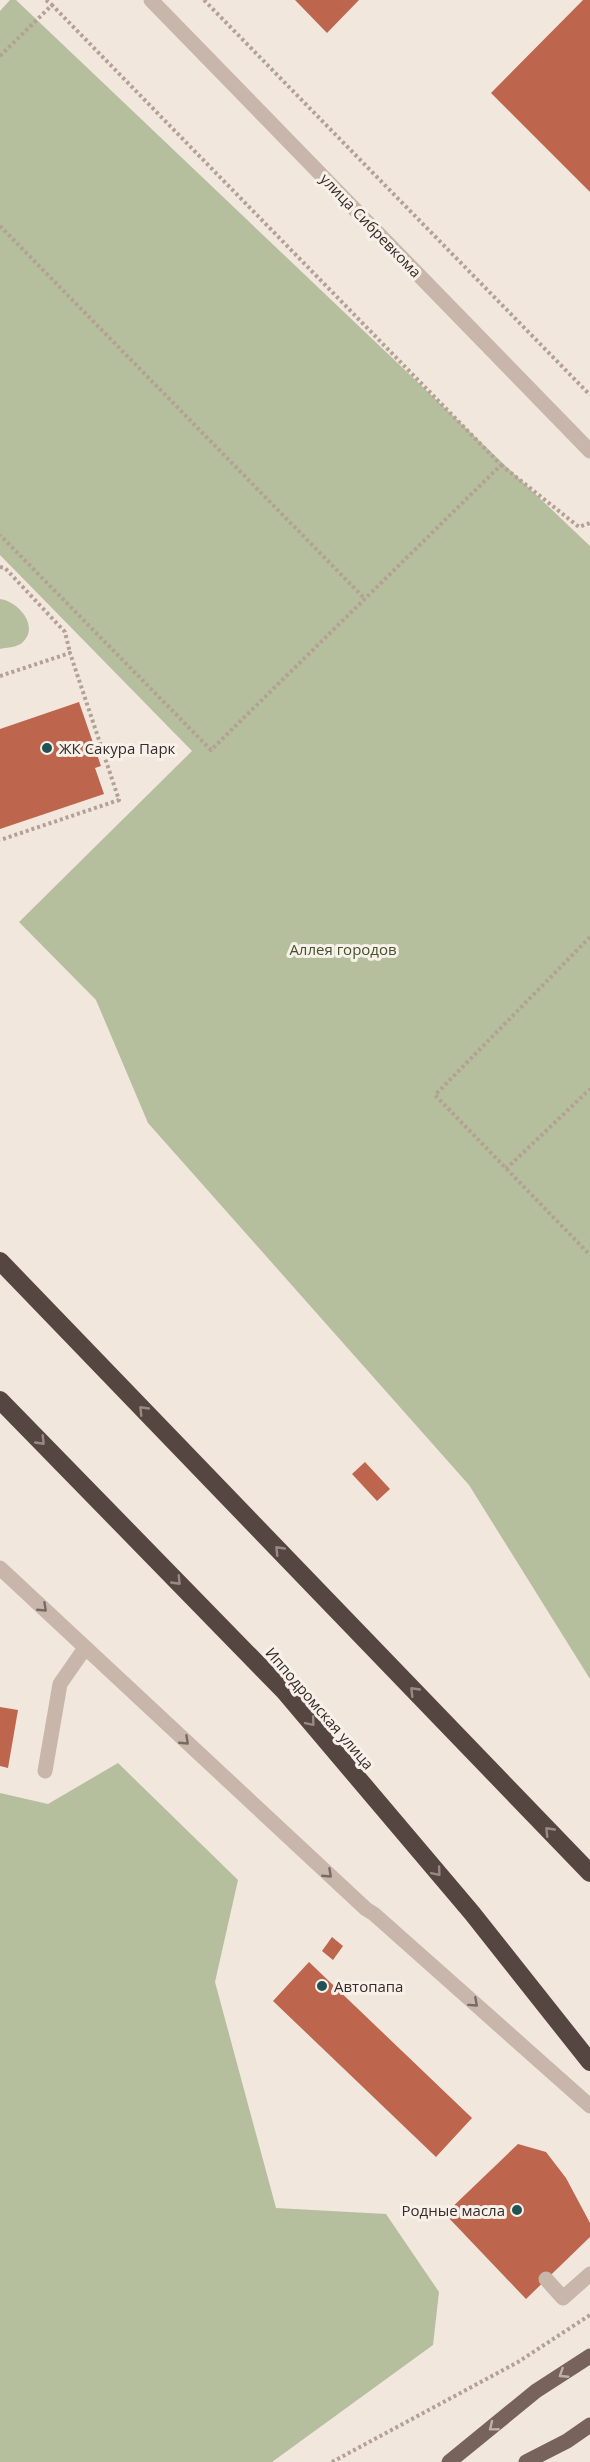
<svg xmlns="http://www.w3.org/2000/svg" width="590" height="2462" font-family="'Open Sans',sans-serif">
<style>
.green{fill:#b5bf9e}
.building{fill:#be654e}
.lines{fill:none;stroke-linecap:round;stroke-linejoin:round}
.path{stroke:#b4a094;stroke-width:4;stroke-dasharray:3 3;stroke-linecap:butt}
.minor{stroke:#c8b6aa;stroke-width:15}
.major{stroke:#77635b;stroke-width:15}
.highway{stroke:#564641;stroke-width:18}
.oneway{stroke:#978a84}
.oneway2{stroke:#786a63}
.oneway3{stroke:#beb1a9}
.poi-dot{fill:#215355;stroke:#f8f1e9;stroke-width:2}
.labels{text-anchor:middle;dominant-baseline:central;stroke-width:6;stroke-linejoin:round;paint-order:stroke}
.street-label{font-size:15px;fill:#362c29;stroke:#f8f1e9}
.poi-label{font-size:15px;fill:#362c29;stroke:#f8f1e9;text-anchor:start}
.park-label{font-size:15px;fill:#47522e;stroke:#f8f1e9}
</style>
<rect width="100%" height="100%" fill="#f1e7dd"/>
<path class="green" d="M10 0H16L590 546V1679L469 1485 148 1123 96 1000 19 922 192 751 0 555V11Z
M0 599C17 601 40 625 23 642 17 648 8 647 0 649Z
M118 1763 238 1880 215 1982 276 2208 386 2214 439 2292 433 2345 272 2462H0V1793L48 1804Z"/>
<path class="building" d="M295 0H359L327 33Z
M583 0H590V192L491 93Z
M79 702 101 766 95 768 104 794 0 829V729Z
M365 1462 390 1489 377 1501 352 1474Z
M0 1707 18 1710 8 1768 0 1766Z
M332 1937 343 1946 333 1960 322 1951Z
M309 1962 472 2118 436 2157 273 2001Z
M518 2144 546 2152 566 2178 590 2223V2237L526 2299 445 2214Z"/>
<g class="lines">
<path class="path" d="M46 0 52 5
M204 0 590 395
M0 56 52 5 501 465 211 750 0 535
M0 226 365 599
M501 465 579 527 590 523
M0 567 5 568 65 632 70 653
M0 676 70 653 119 800 0 840
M590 937 435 1095 590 1255
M506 1169 590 1089
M332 2462 518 2362 590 2315"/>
<path class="minor" d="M151 0 590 451
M0 1568 366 1909 374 1914 590 2106
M45 1771 60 1684 85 1648
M546 2279 563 2298 590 2274"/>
<path class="major" d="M449 2462 536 2391 590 2356
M526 2462 567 2441 590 2425"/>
<path class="highway" d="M0 1261 590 1873
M0 1400 284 1691 472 1913 590 2062"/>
</g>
<defs><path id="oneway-chevron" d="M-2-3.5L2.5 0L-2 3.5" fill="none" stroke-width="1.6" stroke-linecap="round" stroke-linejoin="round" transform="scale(1.5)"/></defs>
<g class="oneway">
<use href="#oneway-chevron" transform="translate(143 1410) rotate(-134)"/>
<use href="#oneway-chevron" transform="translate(41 1441) rotate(46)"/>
<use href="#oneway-chevron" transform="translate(279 1550) rotate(-134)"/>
<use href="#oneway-chevron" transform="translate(177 1581) rotate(46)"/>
<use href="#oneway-chevron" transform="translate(414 1691) rotate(-134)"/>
<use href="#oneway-chevron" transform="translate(311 1722) rotate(50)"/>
<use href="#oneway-chevron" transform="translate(549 1831) rotate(-134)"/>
<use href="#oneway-chevron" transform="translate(437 1872) rotate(50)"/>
</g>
<g class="oneway2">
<use href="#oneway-chevron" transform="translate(43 1608) rotate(43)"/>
<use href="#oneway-chevron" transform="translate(185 1741) rotate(43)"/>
<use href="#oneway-chevron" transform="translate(328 1874) rotate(43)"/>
<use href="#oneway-chevron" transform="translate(474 2003) rotate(42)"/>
</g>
<g class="oneway3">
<use href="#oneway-chevron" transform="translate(563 2374) rotate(147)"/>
<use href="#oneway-chevron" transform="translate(493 2427) rotate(141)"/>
</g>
<g class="poi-dot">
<circle cx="47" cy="748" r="6"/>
<circle cx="322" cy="1986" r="6"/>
<circle cx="517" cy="2210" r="6"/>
</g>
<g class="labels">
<g class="street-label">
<text transform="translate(371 225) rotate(46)">улица Сибревкома</text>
<text transform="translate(320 1708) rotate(49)">Ипподромская улица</text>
</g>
<g class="poi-label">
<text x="59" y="748">ЖК Сакура Парк</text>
<text x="334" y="1986">Автопапа</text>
<text x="505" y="2210" text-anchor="end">Родные масла</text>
</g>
<g class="park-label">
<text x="343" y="949">Аллея городов</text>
</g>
</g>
</svg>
